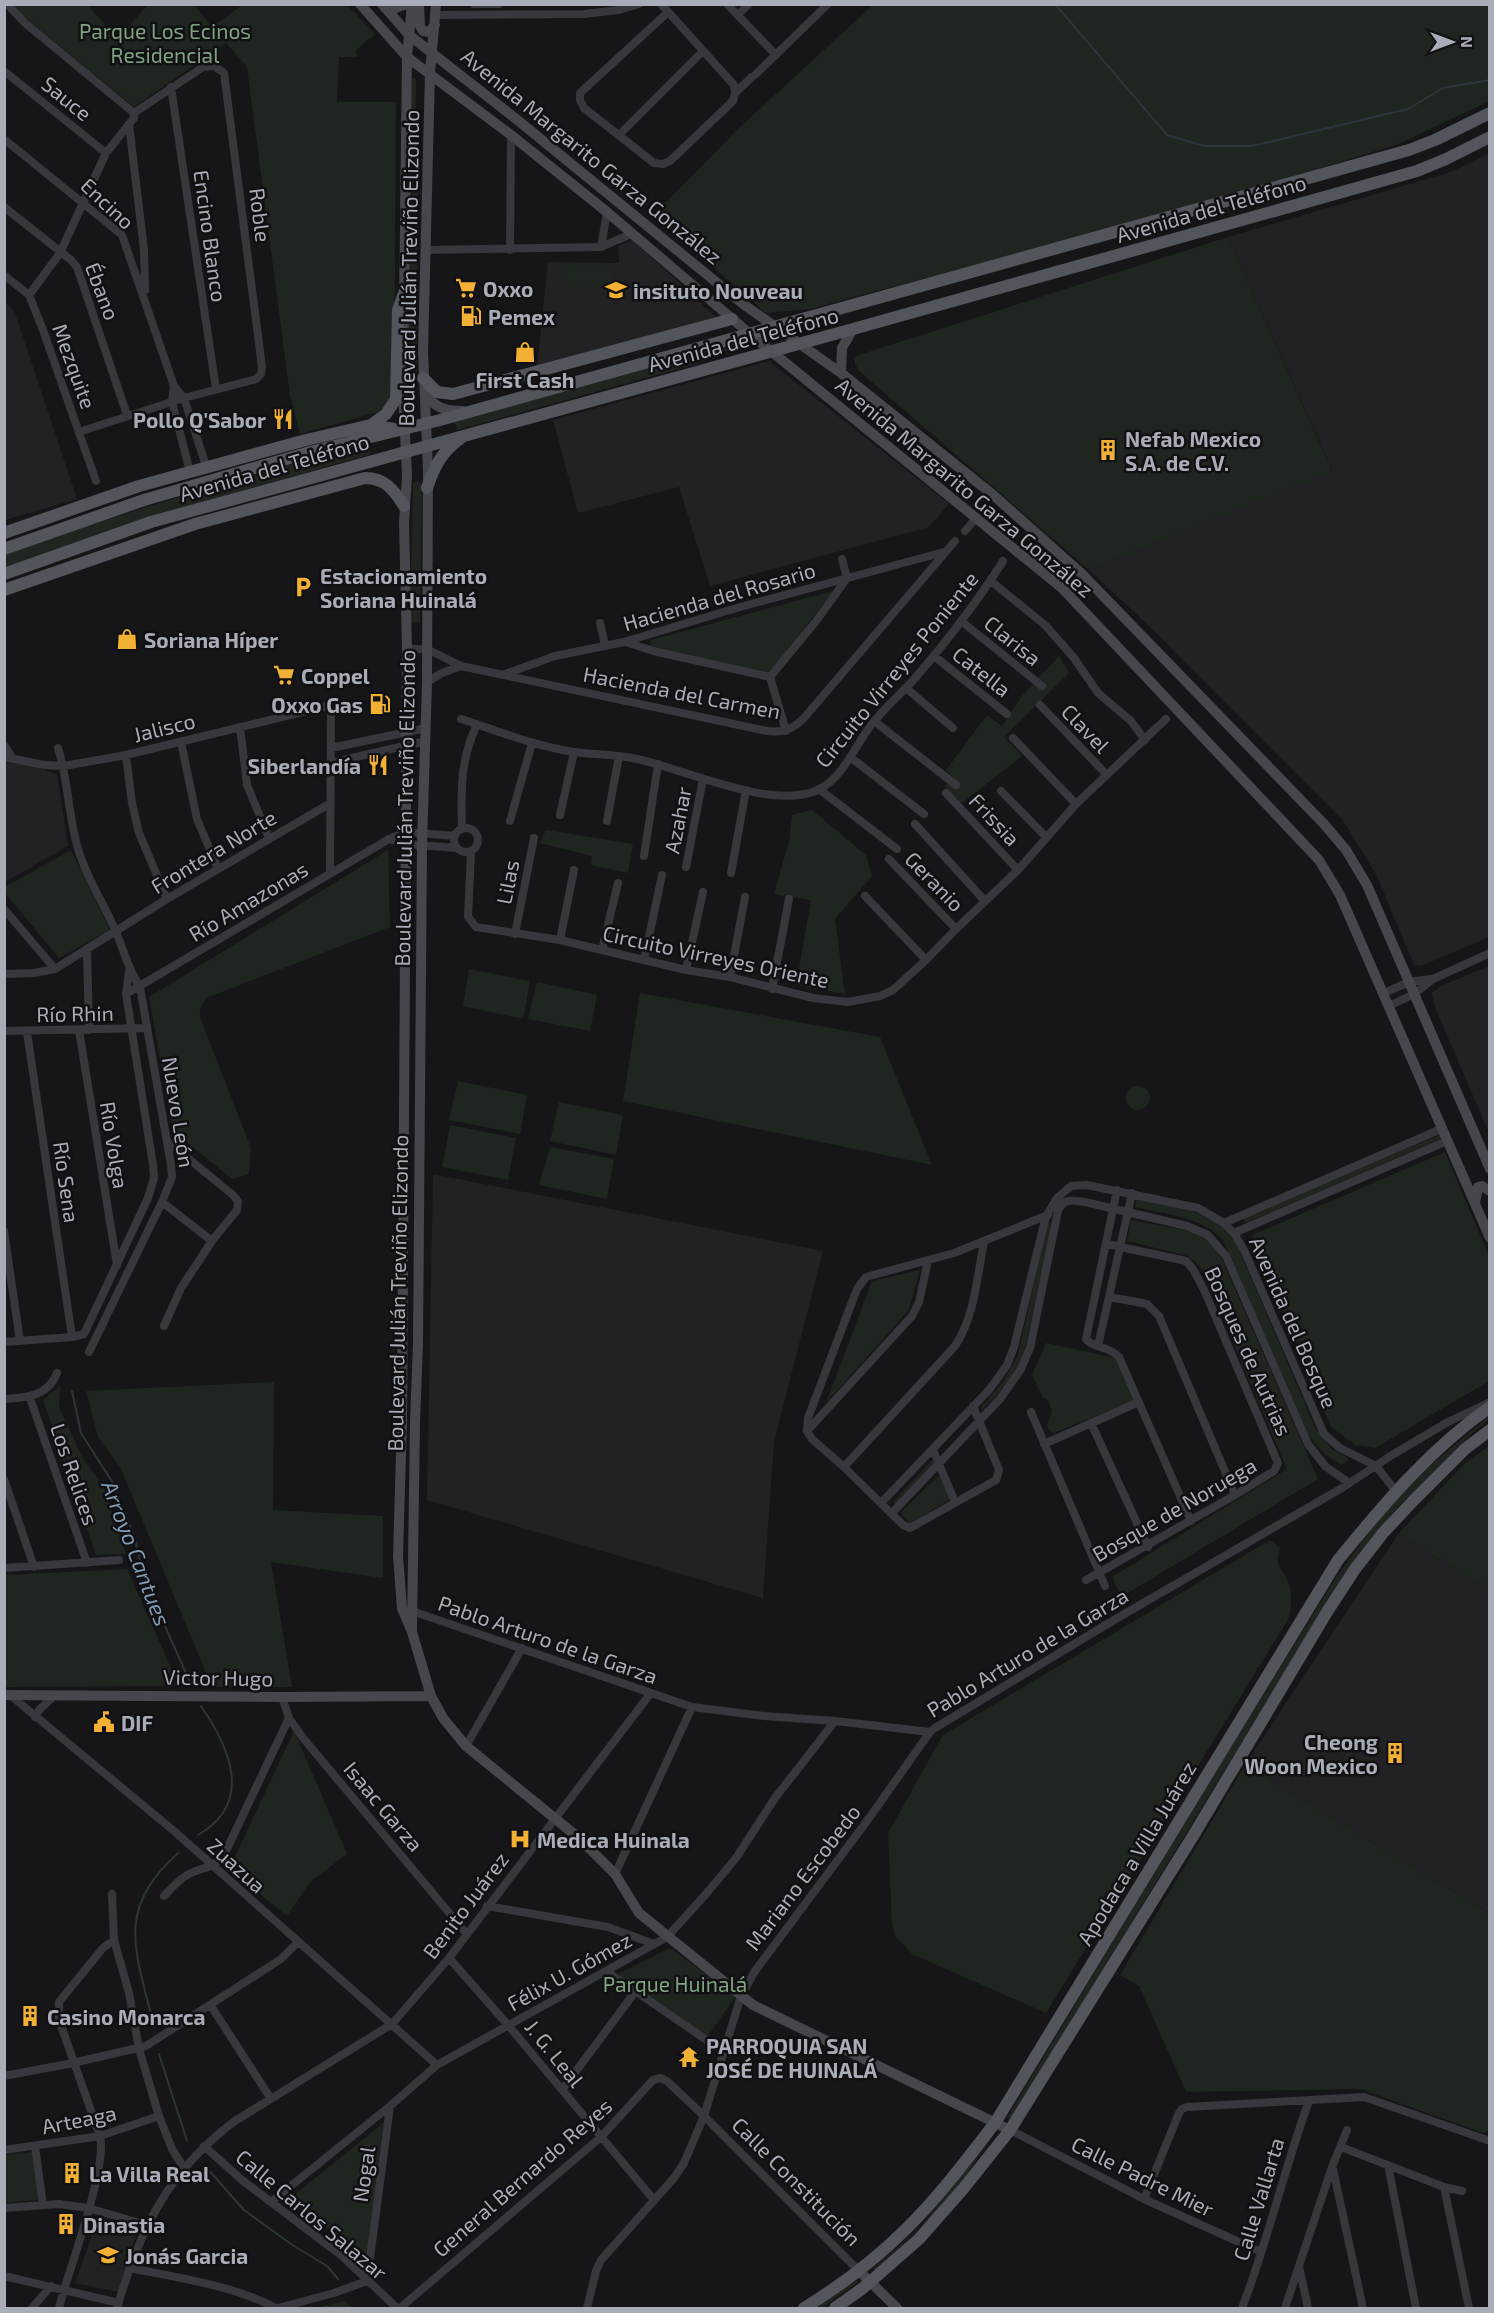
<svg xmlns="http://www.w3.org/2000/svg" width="1494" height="2313" font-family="'Exo 2',sans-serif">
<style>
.built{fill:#222225}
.green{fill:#1e261f}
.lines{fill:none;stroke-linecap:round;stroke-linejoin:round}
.stream{stroke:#2c353c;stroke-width:2}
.street{stroke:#37383d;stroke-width:8}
.secondary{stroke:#45474d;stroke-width:10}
.primary{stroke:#53555c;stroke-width:12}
.labels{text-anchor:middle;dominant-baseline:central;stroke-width:5;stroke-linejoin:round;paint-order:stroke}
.park-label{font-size:21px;fill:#7fa381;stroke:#111113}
.street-label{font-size:21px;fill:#a8adb8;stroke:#111113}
.poi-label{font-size:21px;font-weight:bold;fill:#a8adb8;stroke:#111113;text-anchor:start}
.water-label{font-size:22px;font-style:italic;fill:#7f9bb3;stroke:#111113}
</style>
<rect width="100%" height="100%" fill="#161618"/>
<path class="built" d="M1489 153V937L1421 966 1414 965 1376 874 1342 819 1146 623 1089 570 1332 470 1228 237 1451 172Z
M633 240 716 317 537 368 548 262 619 263 618 246Z
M5 302 14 310 77 499 5 520Z
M769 361 949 504 929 527 710 586 679 487 578 513 553 420Z
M15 761 57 774 68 846 5 882V763Z
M1489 966V1133L1435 1007 1432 993 1441 986Z
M433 1174 823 1251 774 1442 763 1598 427 1500Z
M1398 1534 1489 1589V1913L1245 1765Z
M99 2216 138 2227 119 2292 75 2283Z"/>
<path class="green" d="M13 5H88L117 39 148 5H194L212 27 242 5H347L375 34 355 51 358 57H339L337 102H396L395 280 392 400 378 412 300 434 290 396 247 67 226 43 134 107 17 11Z
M873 5H1489V101L1399 144 1195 206 810 309 766 313 653 215 741 126Z
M412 78H416L415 157 418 179 417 392 412 394 407 392Z
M1228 237 1332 471 1089 570 859 371 855 364V358L862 354Z
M565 264 610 265V288L564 287Z
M742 340 744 346 720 352 700 363 457 430 454 421Z
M369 442 371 454 149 517 5 568V555C124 511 246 477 369 442Z
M417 481 422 484 420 622H410L413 484Z
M833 591 770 673 649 647 651 640Z
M1059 656 1069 673 1004 737 1022 756 962 803 944 786 954 778 946 770 987 715 1002 726 1022 696Z
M812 810 866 855 872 876 835 919 845 994 796 985 811 900 774 894 789 841 792 815Z
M546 830 633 844 628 873 591 865 592 856 540 843Z
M71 850 110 930 59 958 5 893V887Z
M388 850 390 927 206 998C203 1005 199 1008 200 1017L251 1148 249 1174 232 1179 173 1131 149 997Z
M469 969 530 981 523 1019 463 1006Z
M537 982 597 995 590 1031 528 1019Z
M640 993 880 1037 932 1165 623 1101Z
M458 1081 527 1095 520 1134 449 1120Z
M1126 1098a12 12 0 1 1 24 0a12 12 0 1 1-24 0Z
M559 1102 623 1115 616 1155 550 1141Z
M450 1125 516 1138 508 1180 442 1167Z
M1442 1134 1443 1138 1246 1223 1243 1218Z
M550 1147 614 1159 607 1199 539 1185Z
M1445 1152 1489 1256V1381L1375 1448 1356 1445 1331 1427 1252 1235Z
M1137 1198C1170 1206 1209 1210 1233 1236L1316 1429 1331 1448 1349 1459 1342 1465C1326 1457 1318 1448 1308 1434L1223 1240C1202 1217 1165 1214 1135 1207Z
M1131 1220 1195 1232 1207 1239 1220 1255 1318 1479 1121 1597 1112 1577 1287 1469 1201 1268 1188 1256 1127 1241Z
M1053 1221 1023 1357C1013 1378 998 1394 982 1410L981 1407 1003 1382 1018 1355 1047 1224Z
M920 1270 909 1310 826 1403 872 1281Z
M1046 1343 1116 1358 1136 1400 1054 1433 1049 1431 1047 1425 1052 1411 1048 1400 1043 1398 1032 1375Z
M274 1382 273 1510 383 1516V1578L271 1562 292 1687H212L121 1469 98 1437 86 1391Z
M60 1386 59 1407 83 1459 104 1487 126 1554 96 1555 43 1400Z
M1489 1416V1419L1471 1434 1397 1508 1341 1580 1037 2077 1012 2117 1006 2119 1227 1753 1335 1579 1371 1530 1402 1494 1430 1466Z
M1489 1446V1589L1398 1534 1465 1463Z
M932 1460 934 1463 896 1505 893 1502Z
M939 1475 951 1499 909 1524 901 1512Z
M1270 1540 1280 1548C1273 1569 1284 1568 1289 1584 1293 1595 1291 1606 1289 1618L1046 2013 912 1954 896 1937 892 1925 888 1833 943 1735Z
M127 1569 179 1686 5 1687V1575Z
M294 1731 347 1854 310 1882 287 1916 229 1869Z
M1245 1765 1489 1913V2130L1483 2133 1360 2089 1186 2092 1139 1986 1120 1975Z
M670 1948 736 1996 707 2037 618 1974Z
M383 2123 367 2257 288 2200Z
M993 2136 956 2190 917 2231 875 2270 874 2268 920 2227Z
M34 2152 39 2200 5 2203V2155Z
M854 2280 858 2282 822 2308H813Z
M345 2301 351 2308H315Z"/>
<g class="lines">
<path class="stream" d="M1055 4 1167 135 1204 146H1252L1408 109 1443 88 1490 80
M72 1391 81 1433 113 1483 134 1536 146 1584 190 1682
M198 1835C254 1803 230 1748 201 1706
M154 2027C137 1953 113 1911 178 1853
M159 2054 187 2141
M205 2166 244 2210 291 2244 327 2266 338 2279"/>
<path class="street" d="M7 4 25 23 134 113
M474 4H499
M661 4 734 85 735 93 733 101 670 161 663 164 654 163 584 108 580 100V93L667 13
M727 4 776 55
M436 15 584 14 619 10 639 4
M738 15 749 4
M4 71 106 153
M755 75 828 4
M171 87 216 389
M735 93 752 77
M129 124 144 250 145 290
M619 135 702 52
M4 139 122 235 174 386 184 398 206 466
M4 207 71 260 77 267 127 415
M601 247 607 212
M425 250 601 247 631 234
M510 250 511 135
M4 275 29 295 43 330 96 481
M29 295 60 253 106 153 134 118V113
M174 386 172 402 190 472
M79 432 184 398 256 379 261 374 262 367 224 73 214 66 203 67 134 113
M965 531 977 517
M991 581 1046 626 1074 658 1098 693 1131 721 1145 740
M961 621 1042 686
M600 623 605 645
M626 642 653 651 770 677 817 620 847 578 842 559
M407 649H427L461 666 767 731C784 733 793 729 804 718L955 541
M934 656 1007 714
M505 674 555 656 624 642 740 607 944 552
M770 677 786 731
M427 682 442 673 461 666
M906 688 953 728
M1040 705 1107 775
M461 719C498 731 535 746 574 752 595 755 616 754 637 759 685 769 772 811 818 790 844 777 855 745 872 724 885 707 902 693 916 677 947 641 977 602 1003 561
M874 721 956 785
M240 727 247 785 269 838
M1013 738 1076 804
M181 742 197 819 218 869
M4 745 12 757
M58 748C69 782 68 818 79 852 88 881 105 905 116 932 124 951 128 969 140 987L171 1165 172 1177 162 1202 89 1352
M331 748 426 728
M126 755 132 803 139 833 167 899
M4 757 44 765 64 766 126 755 331 705 330 872
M850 757 924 814
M330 763 426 741
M819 789 897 849
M1001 791 1046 837
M946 793 1018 870
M560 815 574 752
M510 821 532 743
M607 821 619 756
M915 824 985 901
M454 840a12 12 0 1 1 24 0a12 12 0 1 1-24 0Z
M462 829C461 789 460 761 477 724
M389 839 406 844 457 848
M471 851 468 917 476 927 560 940 686 970 730 977 813 998 848 1002 880 996 893 990 926 960 956 929 1018 870 1076 804 1166 719
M644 856 658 764
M889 859 956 929
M686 867 703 779
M731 873 746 790
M865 896 926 960
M4 909 55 969
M515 934 534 838
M560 940 574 870
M87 950 89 1030
M602 950 618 883
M644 960 662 875
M686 970 703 892
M4 974 34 973 55 969 167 899 329 804
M730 977 745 897
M772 989 789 899
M1384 993 1409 982 1431 979
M126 994 389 839 406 832 455 836
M1389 1006 1414 994 1433 979 1490 953
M79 1030 117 1265
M4 1031 147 1028
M27 1032 72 1337
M1117 1190 1086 1339C1094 1349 1108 1345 1119 1357L1191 1521
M162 1202 212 1241
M1224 1223 1441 1129
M4 1231 20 1341
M1234 1233 1447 1141
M1110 1297 1147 1304 1159 1316 1235 1495
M164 1326 181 1288 212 1241 237 1210 238 1201 233 1195 168 1142
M4 1342 72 1337 84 1334 148 1198 154 1178 153 1165 126 994 129 971
M1098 1346 1132 1193
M30 1398 87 1563
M4 1399C27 1398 48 1396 57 1373
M973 1406 999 1470 996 1480 910 1528 903 1525 844 1467 812 1439 807 1431 808 1418 857 1289 866 1277 954 1253 1048 1215
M1031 1412 1105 1586
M1091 1423 1148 1547
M807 1431 912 1316 919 1302 928 1261
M1044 1444 1139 1402
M933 1450 955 1502
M844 1467 955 1346C975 1316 977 1276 984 1242
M4 1479 34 1567
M881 1503 989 1390 1007 1365 1014 1347 1046 1216 1057 1198 1071 1186 1087 1185 1198 1208 1224 1223 1234 1233 1244 1250 1324 1434 1340 1448 1376 1466 1395 1490
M892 1513 1000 1399 1021 1369 1030 1348 1058 1211C1063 1198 1072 1200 1085 1202L1187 1226 1208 1235 1226 1256 1308 1444 1325 1466 1349 1483
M4 1568 119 1560
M1086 1580 1235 1495 1274 1471 1278 1463 1205 1292 1193 1269 1186 1261 1107 1244
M409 1610 692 1707 764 1716 835 1721 930 1732
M10 1695 174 1831 437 2065
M282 1697 289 1718 303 1738 466 1933
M35 1717 39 1710 54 1696
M466 1746 522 1648
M615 1874 692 1707
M112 1894 114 1940 129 1993 139 2049 159 2116 172 2149 184 2168
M164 1896C172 1888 179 1879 189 1874 206 1865 212 1871 225 1853L289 1718
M487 1906 608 1927 654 1944
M449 1958 508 2025 654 2200
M606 1971 724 2052
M211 2006 271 2099
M4 2076 73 2063 146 2046 281 1959 297 1943
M562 2090 635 1992
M1010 2130 1144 2199 1261 2252
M35 2146 43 2205
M204 2146 242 2180 342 2256 397 2308
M1341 2147 1444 2187 1462 2191
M4 2150 100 2136 159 2116
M1388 2165 1416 2308
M1333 2169 1363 2308
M1444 2187 1469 2308
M1144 2199 1179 2113 1182 2109 1187 2107 1364 2097 1490 2141
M271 2202 390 2106 437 2065 667 1937 706 1894 736 1858 775 1798 835 1721
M4 2208 59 2204 88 2208 147 2225
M1299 2266 1308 2308
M130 2268C179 2278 232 2285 276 2308
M4 2276 119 2303
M367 2281 390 2106
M32 2308 51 2286
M59 2308C68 2271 108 2168 100 2136L59 2020V2002L103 1948 114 1940
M117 2308C140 2229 168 2171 235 2121L392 2024 449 1958 650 1694
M278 2308 334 2293 367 2281
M400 2308 601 2137 653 2080 661 2078 668 2082 704 2116 858 2270
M587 2308 596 2271 601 2260 674 2178 684 2163 704 2116 741 1996 755 1971 867 1821 930 1732 935 1728 1114 1620 1342 1488 1392 1455 1448 1422 1490 1402
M1242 2308C1268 2241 1284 2169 1309 2101
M1285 2308 1332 2167 1347 2130"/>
<path class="secondary" d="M360 4 407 57 511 135 607 212 750 334 1062 588 1319 860 1340 895 1490 1238
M382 4 409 35 515 118 743 304 841 373 992 494 1081 573 1324 824 1346 850 1367 885 1490 1169
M412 4 407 57 403 391 407 476 404 523 407 649 402 1419 398 1556 402 1608 412 1632 431 1696 443 1718 466 1746 579 1838 615 1874 639 1913 753 2005 1010 2130
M419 4 420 26 423 31 429 32 435 25
M385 8 393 9 406 4
M841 373 842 348 853 329
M425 391C432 408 446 411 463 411
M1475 1203 1478 1187 1482 1186 1490 1191
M412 1629 415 1422 418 1343 422 845 427 682 428 471 423 351 430 73 436 4
M4 1695 282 1697 431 1696
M858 2270 897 2308"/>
<path class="primary" d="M423 378 437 392 453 394 732 319
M371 425 386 414 396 399 398 310 404 293
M427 488C434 467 442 451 461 438
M4 533 139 486 306 440 371 425 394 429
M4 549 144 500 310 452 440 420 1409 150 1435 140 1490 113
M4 574 151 522 191 511 853 329 1417 171 1446 159 1490 137
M4 590 195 524 365 478C385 478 394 490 404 506
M804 2308C840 2286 876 2259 906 2229 939 2197 967 2159 995 2123L1338 1560C1384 1504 1430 1449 1490 1407
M835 2308 863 2288 919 2239 963 2189 1010 2130 1193 1836 1327 1612 1355 1569 1383 1533 1414 1500 1465 1449 1490 1430"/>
</g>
<defs>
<symbol id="supermarket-bare" viewBox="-9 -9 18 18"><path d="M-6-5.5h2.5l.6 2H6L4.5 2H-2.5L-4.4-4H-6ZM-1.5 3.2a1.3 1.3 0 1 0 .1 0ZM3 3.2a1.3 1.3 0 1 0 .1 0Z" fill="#f2b134" stroke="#111113" stroke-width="2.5" paint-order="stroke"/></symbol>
<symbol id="school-bare" viewBox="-9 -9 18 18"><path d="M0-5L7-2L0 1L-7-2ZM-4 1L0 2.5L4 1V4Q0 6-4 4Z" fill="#f2b134" stroke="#111113" stroke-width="2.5" paint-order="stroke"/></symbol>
<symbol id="fuel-bare" viewBox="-9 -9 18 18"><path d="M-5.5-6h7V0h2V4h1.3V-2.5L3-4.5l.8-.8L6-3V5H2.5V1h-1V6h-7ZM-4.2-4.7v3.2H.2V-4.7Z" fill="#f2b134" stroke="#111113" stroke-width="2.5" paint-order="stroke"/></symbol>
<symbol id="shop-bare" viewBox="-9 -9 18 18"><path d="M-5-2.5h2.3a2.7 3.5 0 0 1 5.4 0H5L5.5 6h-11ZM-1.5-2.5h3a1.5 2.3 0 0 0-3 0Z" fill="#f2b134" stroke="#111113" stroke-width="2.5" paint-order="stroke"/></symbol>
<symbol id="restaurant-bare" viewBox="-9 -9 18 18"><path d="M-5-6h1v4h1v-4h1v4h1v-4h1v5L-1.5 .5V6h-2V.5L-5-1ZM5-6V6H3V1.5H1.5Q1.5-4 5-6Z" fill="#f2b134" stroke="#111113" stroke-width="2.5" paint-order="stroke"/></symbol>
<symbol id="building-bare" viewBox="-9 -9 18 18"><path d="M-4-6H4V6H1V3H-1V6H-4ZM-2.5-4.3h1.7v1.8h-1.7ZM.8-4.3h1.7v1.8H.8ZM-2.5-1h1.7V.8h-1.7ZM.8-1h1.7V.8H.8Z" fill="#f2b134" stroke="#111113" stroke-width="2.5" paint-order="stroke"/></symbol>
<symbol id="parking-bare" viewBox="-9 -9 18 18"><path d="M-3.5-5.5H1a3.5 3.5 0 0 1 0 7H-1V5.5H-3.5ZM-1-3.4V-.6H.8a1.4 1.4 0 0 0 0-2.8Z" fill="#f2b134" stroke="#111113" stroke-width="2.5" paint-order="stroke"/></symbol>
<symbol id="civic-bare" viewBox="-9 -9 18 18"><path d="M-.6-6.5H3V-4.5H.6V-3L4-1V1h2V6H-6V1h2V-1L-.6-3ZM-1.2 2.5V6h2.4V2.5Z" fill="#f2b134" stroke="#111113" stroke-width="2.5" paint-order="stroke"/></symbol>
<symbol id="hospital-bare" viewBox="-9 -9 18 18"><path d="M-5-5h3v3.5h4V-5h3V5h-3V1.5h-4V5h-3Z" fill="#f2b134" stroke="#111113" stroke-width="2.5" paint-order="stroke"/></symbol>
<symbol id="temple-bare" viewBox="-9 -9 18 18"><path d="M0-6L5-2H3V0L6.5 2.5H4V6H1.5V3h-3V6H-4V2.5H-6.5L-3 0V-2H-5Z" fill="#f2b134" stroke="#111113" stroke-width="2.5" paint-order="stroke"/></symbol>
</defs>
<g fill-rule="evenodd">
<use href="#supermarket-bare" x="451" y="273" width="30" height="30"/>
<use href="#school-bare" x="601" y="275" width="30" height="30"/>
<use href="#fuel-bare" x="456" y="301" width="30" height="30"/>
<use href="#shop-bare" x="510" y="337" width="30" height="30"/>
<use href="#restaurant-bare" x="268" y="404" width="30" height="30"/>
<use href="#building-bare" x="1093" y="435" width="30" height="30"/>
<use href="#parking-bare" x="288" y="572" width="30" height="30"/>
<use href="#shop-bare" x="112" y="624" width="30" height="30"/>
<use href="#supermarket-bare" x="269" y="660" width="30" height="30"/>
<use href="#fuel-bare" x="365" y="689" width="30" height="30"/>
<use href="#restaurant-bare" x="363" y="750" width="30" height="30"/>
<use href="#civic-bare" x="89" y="1707" width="30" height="30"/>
<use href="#building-bare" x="1380" y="1738" width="30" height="30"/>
<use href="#hospital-bare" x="505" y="1824" width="30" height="30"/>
<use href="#building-bare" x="15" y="2001" width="30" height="30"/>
<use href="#temple-bare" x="674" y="2042" width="30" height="30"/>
<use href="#building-bare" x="57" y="2158" width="30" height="30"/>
<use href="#building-bare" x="51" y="2209" width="30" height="30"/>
<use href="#school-bare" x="93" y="2240" width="30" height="30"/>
</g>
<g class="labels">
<g class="park-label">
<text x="165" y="30">Parque Los Ecinos<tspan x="165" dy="24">Residencial</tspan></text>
<text x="675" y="1983">Parque Huinalá</text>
</g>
<g class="street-label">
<text transform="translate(67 98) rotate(39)">Sauce</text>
<text transform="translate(592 156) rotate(39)">Avenida Margarito Garza González</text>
<text transform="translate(108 203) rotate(43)">Encino</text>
<text transform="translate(1211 208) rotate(-16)">Avenida del Teléfono</text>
<text transform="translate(261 215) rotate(83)">Roble</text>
<text transform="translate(211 236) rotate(82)">Encino Blanco</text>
<text transform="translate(408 268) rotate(-89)">Boulevard Julián Treviño Elizondo</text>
<text transform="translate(103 291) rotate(69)">Ébano</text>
<text transform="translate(743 339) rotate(-15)">Avenida del Teléfono</text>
<text transform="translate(75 366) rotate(70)">Mezquite</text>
<text transform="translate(274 467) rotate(-16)">Avenida del Teléfono</text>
<text transform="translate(965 487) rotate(40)">Avenida Margarito Garza González</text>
<text transform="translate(719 596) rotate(-16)">Hacienda del Rosario</text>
<text transform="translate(1013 640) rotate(39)">Clarisa</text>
<text transform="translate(896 669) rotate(-51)">Circuito Virreyes Poniente</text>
<text transform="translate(982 671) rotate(38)">Catella</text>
<text transform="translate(682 692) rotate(11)">Hacienda del Carmen</text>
<text transform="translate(164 727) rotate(-14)">Jalisco</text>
<text transform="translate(1086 728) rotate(46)">Clavel</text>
<text transform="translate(404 808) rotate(-89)">Boulevard Julián Treviño Elizondo</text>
<text transform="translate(995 819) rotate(47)">Frissia</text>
<text transform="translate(677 820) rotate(-79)">Azahar</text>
<text transform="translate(213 851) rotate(-31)">Frontera Norte</text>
<text transform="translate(935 881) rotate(46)">Geranio</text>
<text transform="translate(507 882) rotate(-79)">Lilas</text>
<text transform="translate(248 901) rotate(-31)">Río Amazonas</text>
<text transform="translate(716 956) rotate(12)">Circuito Virreyes Oriente</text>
<text transform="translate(75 1013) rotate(-1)">Río Rhin</text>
<text transform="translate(179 1112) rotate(81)">Nuevo León</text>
<text transform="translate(115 1145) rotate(81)">Río Volga</text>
<text transform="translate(67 1182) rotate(82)">Río Sena</text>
<text transform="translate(397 1293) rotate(-89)">Boulevard Julián Treviño Elizondo</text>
<text transform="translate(1294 1322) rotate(66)">Avenida del Bosque</text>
<text transform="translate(1249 1351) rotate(66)">Bosques de Autrias</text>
<text transform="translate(75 1474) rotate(71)">Los Relices</text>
<text transform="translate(1174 1509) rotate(-30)">Bosque de Noruega</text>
<text transform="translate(548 1639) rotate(19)">Pablo Arturo de la Garza</text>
<text transform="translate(1027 1652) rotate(-31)">Pablo Arturo de la Garza</text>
<text transform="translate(218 1677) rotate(1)">Victor Hugo</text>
<text transform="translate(384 1806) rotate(50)">Isaac Garza</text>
<text transform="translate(1136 1853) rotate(-59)">Apodaca a Villa Juárez</text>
<text transform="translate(237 1865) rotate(42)">Zuazua</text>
<text transform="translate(802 1877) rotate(-53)">Mariano Escobedo</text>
<text transform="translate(465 1905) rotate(-53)">Benito Juárez</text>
<text transform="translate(569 1971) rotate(-29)">Félix U. Gómez</text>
<text transform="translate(555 2053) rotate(51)">J. G. Leal</text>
<text transform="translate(79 2119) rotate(-11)">Arteaga</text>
<text transform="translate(363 2174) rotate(-82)">Nogal</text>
<text transform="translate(1143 2176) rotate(26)">Calle Padre Mier</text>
<text transform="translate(522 2177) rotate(-41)">General Bernardo Reyes</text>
<text transform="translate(797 2181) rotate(45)">Calle Constitución</text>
<text transform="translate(1258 2199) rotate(-73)">Calle Vallarta</text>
<text transform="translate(312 2214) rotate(40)">Calle Carlos Salazar</text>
</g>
<g class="poi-label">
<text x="483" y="288">Oxxo</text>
<text x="633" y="290">insituto Nouveau</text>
<text x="488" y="316">Pemex</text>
<text x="525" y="379" text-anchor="middle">First Cash</text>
<text x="266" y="419" text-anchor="end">Pollo Q'Sabor</text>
<text x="1125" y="438">Nefab Mexico<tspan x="1125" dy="24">S.A. de C.V.</tspan></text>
<text x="320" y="575">Estacionamiento<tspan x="320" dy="24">Soriana Huinalá</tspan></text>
<text x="144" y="639">Soriana Híper</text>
<text x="301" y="675">Coppel</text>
<text x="363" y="704" text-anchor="end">Oxxo Gas</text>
<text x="361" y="765" text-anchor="end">Siberlandía</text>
<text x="121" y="1722">DIF</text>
<text x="1378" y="1741" text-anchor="end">Cheong<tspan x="1378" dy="24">Woon Mexico</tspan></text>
<text x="537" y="1839">Medica Huinala</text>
<text x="47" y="2016">Casino Monarca</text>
<text x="706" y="2045">PARROQUIA SAN<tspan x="706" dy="24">JOSÉ DE HUINALÁ</tspan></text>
<text x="89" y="2173">La Villa Real</text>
<text x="83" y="2224">Dinastia</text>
<text x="125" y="2255">Jonás Garcia</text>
</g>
<g class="water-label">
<text transform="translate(137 1553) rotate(69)">Arroyo Cantues</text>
</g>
</g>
<rect width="1494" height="2313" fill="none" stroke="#a8adb8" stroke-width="12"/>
<g transform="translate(1452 42) rotate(90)" stroke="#111113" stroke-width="4.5" paint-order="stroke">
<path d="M0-4.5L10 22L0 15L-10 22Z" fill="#a8adb8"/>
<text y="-9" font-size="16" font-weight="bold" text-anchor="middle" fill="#a8adb8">N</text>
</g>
</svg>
